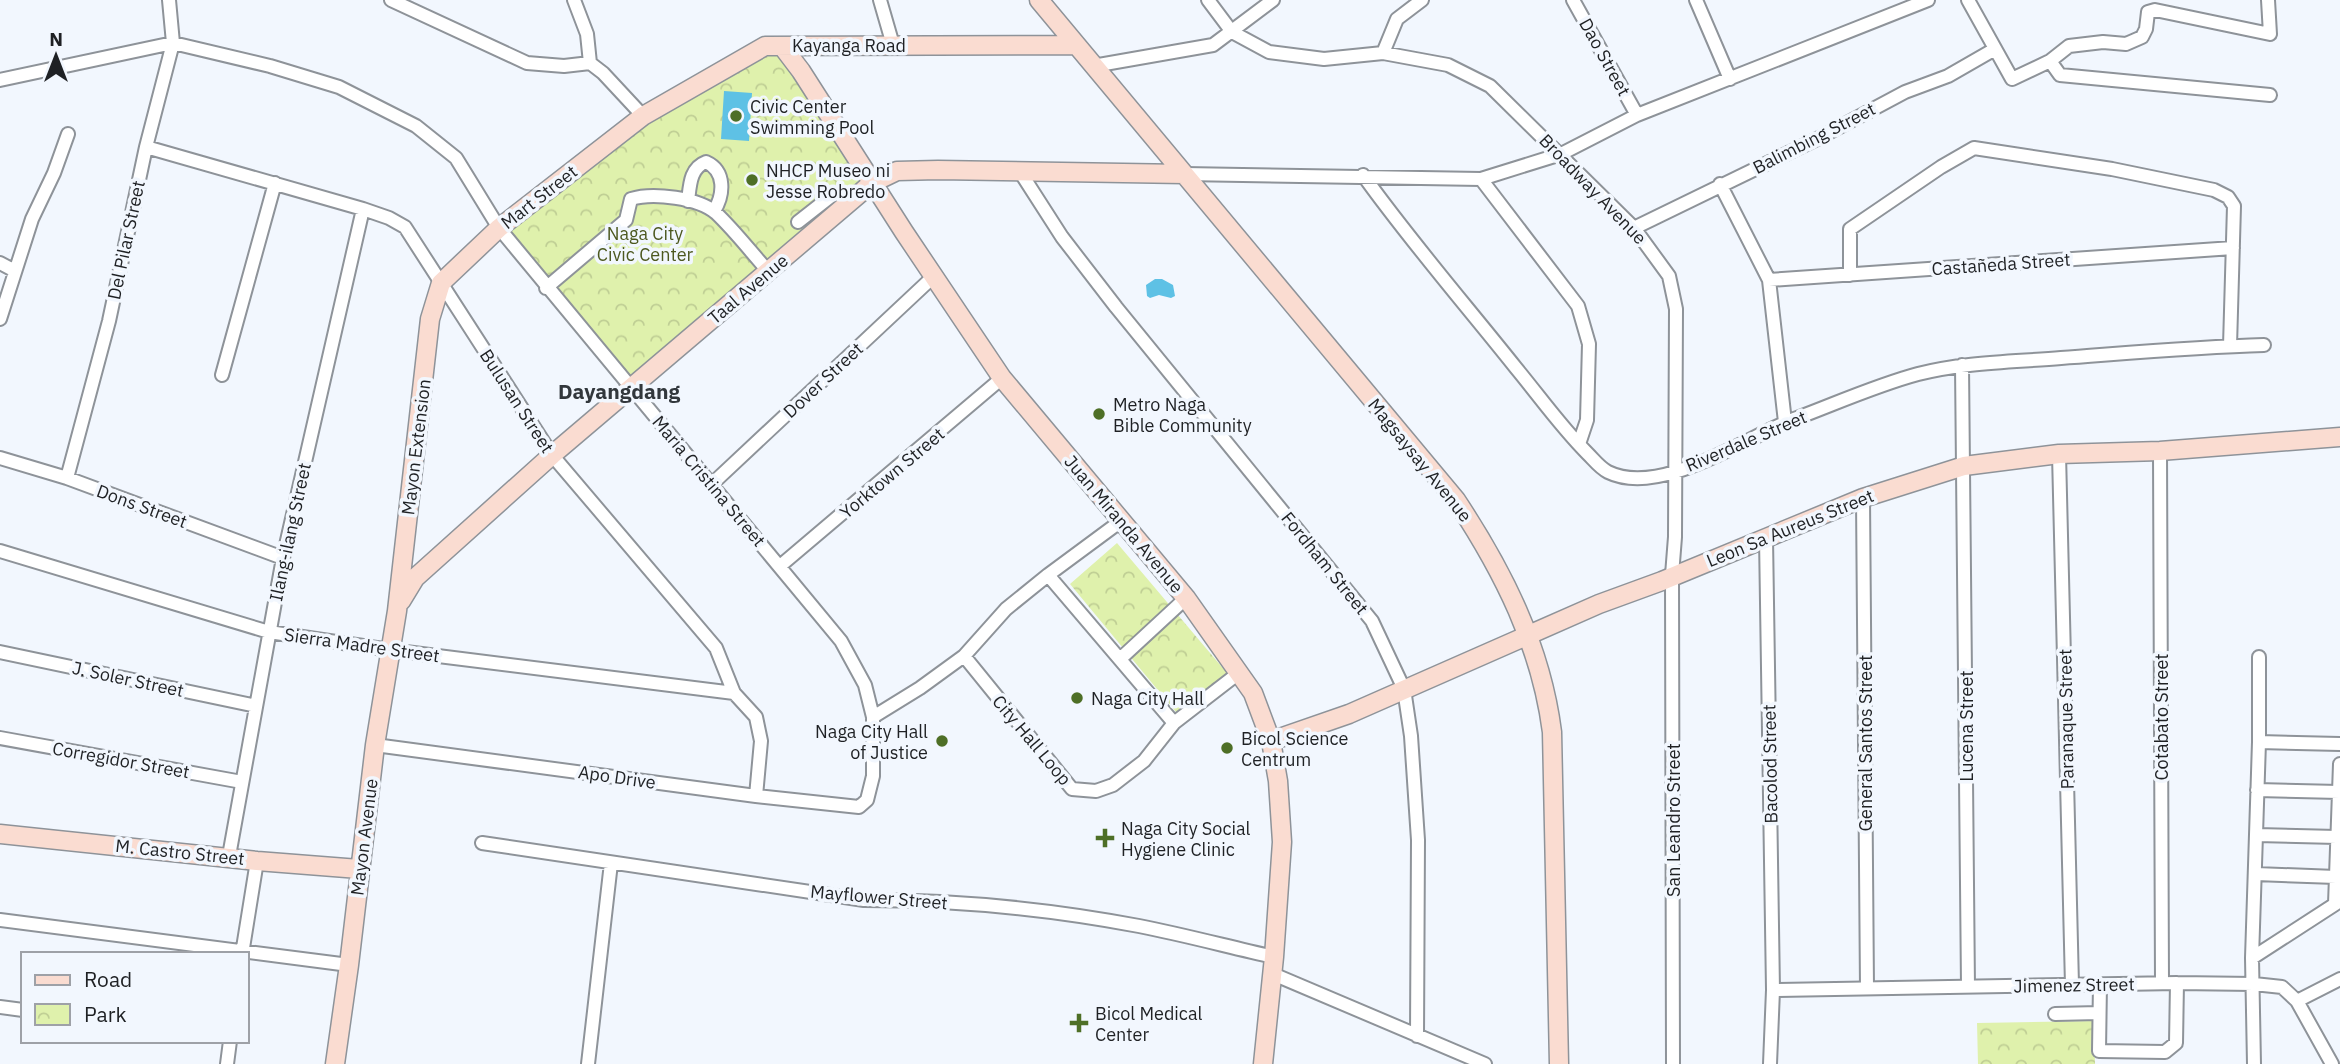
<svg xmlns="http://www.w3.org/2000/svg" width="2340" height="1064" font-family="'IBM Plex Sans',sans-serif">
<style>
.park{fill:url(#park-crowns)}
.water{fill:#5ec1e5}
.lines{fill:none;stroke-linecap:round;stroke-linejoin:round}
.street-casing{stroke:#8e9399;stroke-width:16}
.secondary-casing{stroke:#8e9399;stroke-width:21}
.street{stroke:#fff;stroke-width:12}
.secondary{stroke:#fadcd1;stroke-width:18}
.poi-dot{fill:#4e6f26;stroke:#f2f7fe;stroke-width:2.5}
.labels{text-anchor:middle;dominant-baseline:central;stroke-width:7;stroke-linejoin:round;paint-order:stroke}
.street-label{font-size:18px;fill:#1f2124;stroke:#f2f7fe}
.poi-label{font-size:18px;fill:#1f2124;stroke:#f2f7fe;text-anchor:start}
.park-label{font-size:18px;fill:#4c581f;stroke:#f2f7fe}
.quarter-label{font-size:21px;font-weight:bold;fill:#32373c;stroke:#f2f7fe}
</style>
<defs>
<pattern id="park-crowns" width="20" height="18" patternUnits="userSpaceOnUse" patternTransform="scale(1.75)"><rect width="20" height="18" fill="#dff1ac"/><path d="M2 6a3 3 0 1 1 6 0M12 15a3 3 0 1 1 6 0" fill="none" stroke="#bfce94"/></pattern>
</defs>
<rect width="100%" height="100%" fill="#f2f7fe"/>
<path class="park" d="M782 46 872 183 631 389 499 228 643 116Z
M1117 543 1227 673 1176 712 1070 584Z
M2094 1021 2095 1064H1978L1977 1023Z"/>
<path class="water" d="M724 91 752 93 749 141 721 139Z
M1155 279H1162L1173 285 1175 296 1171 298 1159 295 1150 298 1147 296 1146 285Z"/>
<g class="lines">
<defs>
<path id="street" d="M391 0 527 63 564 66 590 63
M574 0 587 34 590 63 603 73 643 116
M880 0 893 45
M1208 0 1232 32 1269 52 1324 59 1383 53 1448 65 1490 86 1634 228 1669 276 1676 309 1675 537 1672 575 1673 1064
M1573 0 1637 115
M1696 0 1730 79
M1968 0 2012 79 2050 61 2069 46 2103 42 2126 44 2142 37 2146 29 2148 12 2155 10 2270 34 2268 0
M1383 53 1397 19 1422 0
M2050 61 2060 75 2270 95
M1093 66 1213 45 1273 0
M0 80 173 43 270 66 339 87 416 126 456 158 499 228 841 641 865 685 873 717V776L867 800 859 807 756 796 375 745
M146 147 363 209 389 218 405 227 552 455 716 648 734 693 756 717 761 741 756 796
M1019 170 1062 237 1116 307 1372 621 1404 689 1411 736 1418 840 1417 1036
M1184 174 1481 179 1561 154 1637 115 1928 0
M1363 175C1411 242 1465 304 1516 368 1540 397 1561 427 1588 454 1594 460 1600 468 1608 472 1661 498 1747 436 1797 418 1837 403 1877 385 1918 374 1965 362 2013 362 2061 358 2129 353 2196 347 2264 345
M1481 179 1578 306 1589 344 1587 420 1579 444
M1720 184 1769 280 1785 422
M688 201C690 185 690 168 706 162 726 171 724 195 714 211
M798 222 835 193
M1634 228 1817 139 1905 92 1948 76 1995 49
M0 263 15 271
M1850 275V229L1941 167 1974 148 2112 169 2214 190 2228 197 2234 206 2230 346
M1769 280 2233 248
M546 288 626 220 631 199C653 192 699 198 716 213 735 231 751 252 768 271
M0 319 32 219 54 173 68 134
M1962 365 1968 987
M222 375 275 183
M2160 451 2162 983
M2059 454 2072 985
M0 458 67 478 283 558
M67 478 109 321 146 147 173 43 169 0
M712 484 934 276
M1863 498 1867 988
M1121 521 1048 575 1174 723
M1766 538 1773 990 1770 1064
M0 551 269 632 390 650 734 693
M780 566 1002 378
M0 652 256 706
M964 656 1072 789 1096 791 1113 785 1144 761 1174 723 1240 672
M2259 657V742
M1120 659 1186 598
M873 717 920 688 964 656 1006 609 1048 575
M0 738 242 782
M2257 790 2339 792
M2257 835 2337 837
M482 843 864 900C956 900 1049 909 1139 926 1185 935 1229 947 1274 957
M229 856 283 558 363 209
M2256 874 2336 877
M2335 904 2340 764
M0 920 349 965
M242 954 257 861
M2252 958 2259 742 2340 744
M1273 974 1485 1064
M2100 984 2099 1051 2165 1052 2176 1043 2177 983
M1773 990 2177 983 2254 984 2282 987 2297 1001 2332 1064
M2297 1001 2340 979
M0 1007 23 1010
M2055 1014 2099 1013
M227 1064 230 1041
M588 1064 611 863
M2254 1064 2252 958 2340 901"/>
<path id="secondary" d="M1039 0 1456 500C1503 571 1541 646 1552 732L1559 1064
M782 46 801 71 904 232 1002 378 1186 598 1253 693 1271 741 1278 781 1282 842 1274 957 1263 1064
M401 601 415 578 552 455 872 183 897 171 938 170 1184 174
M1271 741 1349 714 1599 604 1662 581 1863 498 1964 466 2059 454 2160 451 2340 437
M0 834 257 861 359 869
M335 1064 349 965 375 745 397 611 430 319 441 283 499 228 643 116 765 46 1075 45"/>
</defs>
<use href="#street" class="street-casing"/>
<use href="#secondary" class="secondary-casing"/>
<use href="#street" class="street"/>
<use href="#secondary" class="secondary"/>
</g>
<g class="poi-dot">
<circle cx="736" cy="116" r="7"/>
<circle cx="752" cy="180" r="7"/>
<circle cx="1099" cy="414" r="7"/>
<circle cx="1077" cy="698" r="7"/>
<circle cx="942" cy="741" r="7"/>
<circle cx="1227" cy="748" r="7"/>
<path d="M1101.5 827.5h7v7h7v7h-7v7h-7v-7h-7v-7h7z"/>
<path d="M1075.5 1012.5h7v7h7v7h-7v7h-7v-7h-7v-7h7z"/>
</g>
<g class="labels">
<g class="street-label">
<text x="849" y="45">Kayanga Road</text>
<text transform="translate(1605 57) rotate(61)">Dao Street</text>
<text transform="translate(1814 138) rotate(-27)">Balimbing Street</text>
<text transform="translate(1593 189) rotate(46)">Broadway Avenue</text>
<text transform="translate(539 197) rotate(-38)">Mart Street</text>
<text transform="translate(126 240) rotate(-78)">Del Pilar Street</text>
<text transform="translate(2001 264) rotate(-4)">Castañeda Street</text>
<text transform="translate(748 289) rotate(-40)">Taal Avenue</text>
<text transform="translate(823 380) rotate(-43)">Dover Street</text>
<text transform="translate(517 401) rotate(57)">Bulusan Street</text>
<text transform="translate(1746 441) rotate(-23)">Riverdale Street</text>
<text transform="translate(416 447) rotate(-83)">Mayon Extension</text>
<text transform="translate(1420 460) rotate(51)">Magsaysay Avenue</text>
<text transform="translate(892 473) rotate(-40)">Yorktown Street</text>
<text transform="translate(709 481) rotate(50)">Maria Cristina Street</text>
<text transform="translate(142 506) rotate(20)">Dons Street</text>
<text transform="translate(1124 524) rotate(50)">Juan Miranda Avenue</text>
<text transform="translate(1790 528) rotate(-22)">Leon Sa Aureus Street</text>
<text transform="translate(290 532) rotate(-78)">Ilang-ilang Street</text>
<text transform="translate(1325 563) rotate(51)">Fordham Street</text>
<text transform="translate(362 645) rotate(8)">Sierra Madre Street</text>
<text transform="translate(128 679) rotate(12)">J. Soler Street</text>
<text transform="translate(2161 717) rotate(-90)">Cotabato Street</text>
<text transform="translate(2066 719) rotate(-91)">Paranaque Street</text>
<text transform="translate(1966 726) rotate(-90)">Lucena Street</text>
<text transform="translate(1032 740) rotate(50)">City Hall Loop</text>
<text transform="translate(1865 743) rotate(-90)">General Santos Street</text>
<text transform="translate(121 760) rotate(10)">Corregidor Street</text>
<text transform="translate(1770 764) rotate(-91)">Bacolod Street</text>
<text transform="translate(617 777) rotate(8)">Apo Drive</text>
<text transform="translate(1673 820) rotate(-90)">San Leandro Street</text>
<text transform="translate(364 837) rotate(-83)">Mayon Avenue</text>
<text transform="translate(180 852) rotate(6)">M. Castro Street</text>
<text transform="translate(879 897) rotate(5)">Mayflower Street</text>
<text transform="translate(2074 985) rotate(-1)">Jimenez Street</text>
</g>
<g class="poi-label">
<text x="750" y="106">Civic Center<tspan x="750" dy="21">Swimming Pool</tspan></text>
<text x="766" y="170">NHCP Museo ni<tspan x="766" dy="21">Jesse Robredo</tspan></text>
<text x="1113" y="404">Metro Naga<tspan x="1113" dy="21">Bible Community</tspan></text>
<text x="1091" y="698">Naga City Hall</text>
<text x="928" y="731" text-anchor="end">Naga City Hall<tspan x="928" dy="21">of Justice</tspan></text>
<text x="1241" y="738">Bicol Science<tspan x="1241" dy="21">Centrum</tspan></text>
<text x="1121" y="828">Naga City Social<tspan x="1121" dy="21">Hygiene Clinic</tspan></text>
<text x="1095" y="1013">Bicol Medical<tspan x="1095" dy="21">Center</tspan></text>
</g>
<g class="park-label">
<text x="645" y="233">Naga City<tspan x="645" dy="21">Civic Center</tspan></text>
</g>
<g class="quarter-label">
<text x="619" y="391">Dayangdang</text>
</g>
</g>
<rect x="21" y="952" width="228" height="91" fill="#f2f7fe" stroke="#9ea1a7" stroke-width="2"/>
<rect x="35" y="975" width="35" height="10" fill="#fadcd1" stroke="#9ea1a7" stroke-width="2"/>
<text x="84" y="987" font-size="21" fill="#1f2124">Road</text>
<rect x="35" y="1004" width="35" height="21" fill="url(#park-crowns)" stroke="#9ea1a7" stroke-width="2"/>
<text x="84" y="1022" font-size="21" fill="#1f2124">Park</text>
<g transform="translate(56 56)" stroke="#f2f7fe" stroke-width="5" paint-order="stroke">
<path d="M0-5L12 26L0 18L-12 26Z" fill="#1f2124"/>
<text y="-10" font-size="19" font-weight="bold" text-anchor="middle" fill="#1f2124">N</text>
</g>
</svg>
